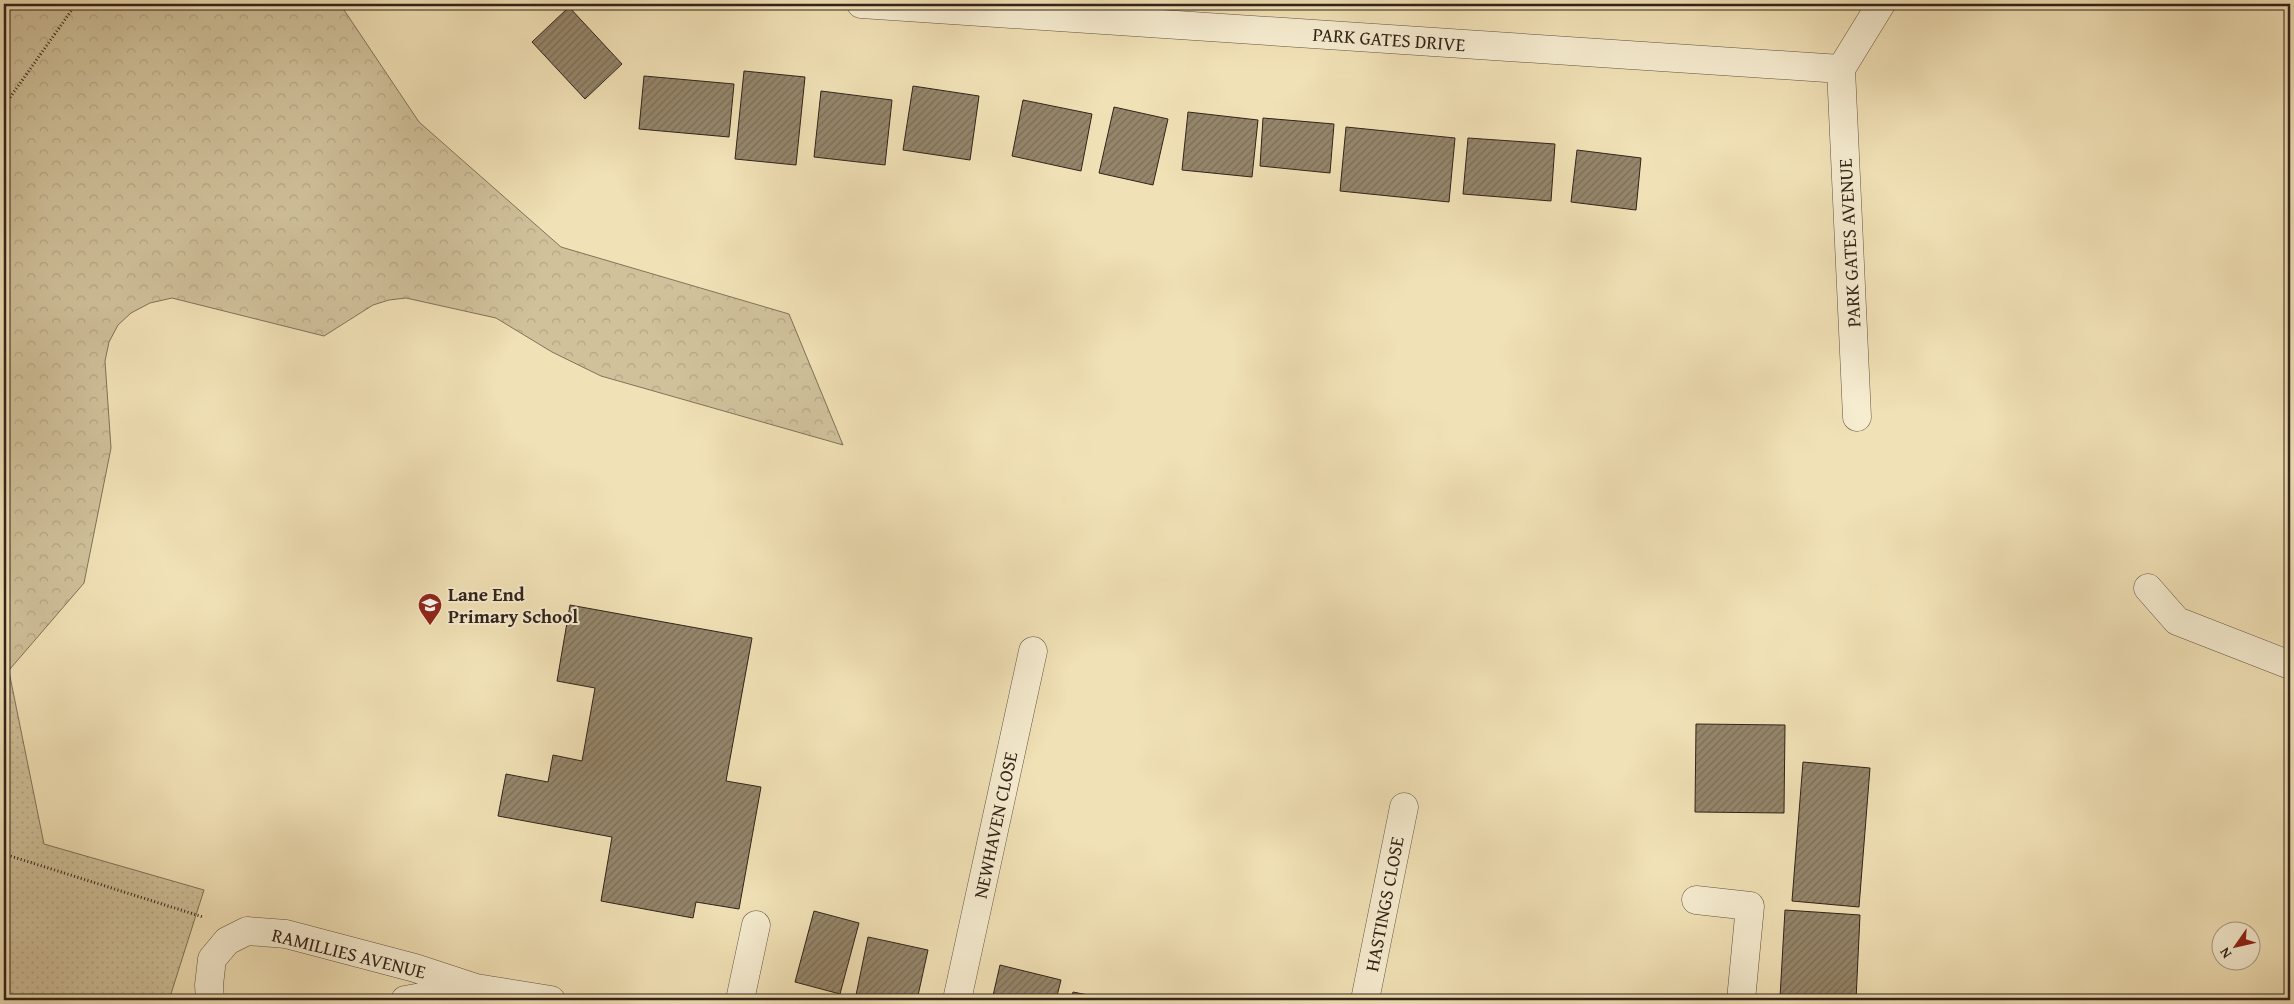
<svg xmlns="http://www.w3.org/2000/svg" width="2294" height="1004" font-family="'Gentium Book Plus',serif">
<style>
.grass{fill:url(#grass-dots);stroke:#80725a}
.forest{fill:url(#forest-crowns);stroke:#80725a}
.building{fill:url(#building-hatch);stroke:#31231a}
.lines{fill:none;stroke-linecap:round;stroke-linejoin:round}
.minor-casing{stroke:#615241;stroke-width:29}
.path{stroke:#31231a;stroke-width:3;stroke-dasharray:1 2.5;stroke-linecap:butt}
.minor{stroke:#f6ecd0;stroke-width:28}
.labels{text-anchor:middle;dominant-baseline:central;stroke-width:4;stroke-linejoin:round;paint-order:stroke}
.street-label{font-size:19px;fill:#31231a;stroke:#f6ecd0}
.poi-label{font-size:19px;font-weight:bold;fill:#31231a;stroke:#f6ecd0;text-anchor:start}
</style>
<defs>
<pattern id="grass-dots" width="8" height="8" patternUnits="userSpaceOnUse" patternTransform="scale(1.25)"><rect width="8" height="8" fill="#d0c19b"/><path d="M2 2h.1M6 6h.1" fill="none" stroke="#b3a685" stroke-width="1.8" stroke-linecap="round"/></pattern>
<pattern id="forest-crowns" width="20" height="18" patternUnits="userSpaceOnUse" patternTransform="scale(1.25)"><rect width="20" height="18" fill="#d0c19b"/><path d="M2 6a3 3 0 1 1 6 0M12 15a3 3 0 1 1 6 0" fill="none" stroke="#b3a685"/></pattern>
<pattern id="building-hatch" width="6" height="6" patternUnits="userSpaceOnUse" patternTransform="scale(1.25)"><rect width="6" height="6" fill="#95866b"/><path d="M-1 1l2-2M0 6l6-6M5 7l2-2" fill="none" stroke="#7a6d57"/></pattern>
</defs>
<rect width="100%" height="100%" fill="#f1e1b6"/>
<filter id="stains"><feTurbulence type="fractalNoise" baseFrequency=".004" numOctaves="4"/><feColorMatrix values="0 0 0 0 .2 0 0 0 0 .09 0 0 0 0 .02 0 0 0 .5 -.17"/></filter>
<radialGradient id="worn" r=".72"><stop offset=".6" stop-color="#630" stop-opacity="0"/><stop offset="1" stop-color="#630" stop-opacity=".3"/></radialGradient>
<path class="grass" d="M4 647 44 844 204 890 169 1000H4Z"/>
<path class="forest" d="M4 4H340L419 122 561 247 789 314 843 445 601 376 552 352 496 318 406 298 389 300 373 305 324 336 172 298 150 303 131 313 118 325 109 342 105 361 111 448 84 583 10 669 4 647Z"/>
<path class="building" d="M569 7 622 64 585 99 532 42Z
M744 71 805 77 796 165 735 159Z
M644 76 734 84 729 137 639 129Z
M913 86 979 96 970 160 903 150Z
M821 91 892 100 885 165 814 157Z
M1023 100 1092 114 1081 171 1012 156Z
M1114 107 1168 119 1153 185 1099 173Z
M1188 112 1258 120 1252 177 1182 170Z
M1263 118 1334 124 1330 173 1260 166Z
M1346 127 1455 138 1449 202 1340 191Z
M1468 138 1555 144 1551 201 1463 194Z
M1577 150 1641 158 1636 210 1571 202Z
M570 605 752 638 726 781 761 787 739 909 696 902 693 918 601 901 612 837 498 816 506 774 548 782 553 755 582 761 595 688 557 681Z
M1696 724 1785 725 1784 813 1695 812Z
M1803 762 1870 768 1859 907 1792 901Z
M1785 910 1860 915 1856 1000 1780 997Z
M814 911 859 923 840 994 795 982Z
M868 937 928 950 917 1000H855Z
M1000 965 1061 980 1056 1000H992Z
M1073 992 1113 1000H1071Z"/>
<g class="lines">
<defs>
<path id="minor" d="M861 4 1841 69 1881 4
M1841 69 1857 417
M2148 588 2177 621 2290 665
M1696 900 1750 906 1741 1000
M210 1000 209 985 212 959 227 941 247 931 286 934 415 968 476 988 551 1000
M405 1000 472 988
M740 1000 756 925
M957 1000 1033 651
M1365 1000 1404 807"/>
</defs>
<use href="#minor" class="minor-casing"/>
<path class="path" d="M4 106 76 4
M4 854 203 917"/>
<use href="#minor" class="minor"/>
</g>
<defs>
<symbol id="school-pin" viewBox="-11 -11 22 30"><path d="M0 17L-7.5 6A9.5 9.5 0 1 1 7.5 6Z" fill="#8f2418" stroke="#f6ecd0"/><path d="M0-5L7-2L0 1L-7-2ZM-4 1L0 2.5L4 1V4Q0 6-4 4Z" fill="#fff"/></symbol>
</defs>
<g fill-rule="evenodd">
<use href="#school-pin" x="416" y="591" width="28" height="38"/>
</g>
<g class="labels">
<g class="street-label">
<text transform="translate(1389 39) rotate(4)">PARK GATES DRIVE</text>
<text transform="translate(1849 243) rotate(-93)">PARK GATES AVENUE</text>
<text transform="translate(995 825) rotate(-78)">NEWHAVEN CLOSE</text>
<text transform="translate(1384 904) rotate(-79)">HASTINGS CLOSE</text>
<text transform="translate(349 953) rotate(14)">RAMILLIES AVENUE</text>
</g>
<g class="poi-label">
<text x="448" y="594">Lane End<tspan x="448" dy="22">Primary School</tspan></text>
</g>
</g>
<rect width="2294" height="1004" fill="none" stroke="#f1e1b6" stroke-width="20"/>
<rect x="5" y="5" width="2284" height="994" fill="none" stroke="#31231a" stroke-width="2.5"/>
<rect x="10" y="10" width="2274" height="984" fill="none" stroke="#31231a"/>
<g transform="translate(2236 946) rotate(236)"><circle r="24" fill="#f6ecd0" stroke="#a79c87"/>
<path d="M0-4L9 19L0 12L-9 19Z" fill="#8f2418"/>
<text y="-8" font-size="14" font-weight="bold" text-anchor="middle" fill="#31231a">N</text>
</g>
<rect width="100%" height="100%" filter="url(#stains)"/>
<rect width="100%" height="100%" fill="url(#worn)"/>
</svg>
